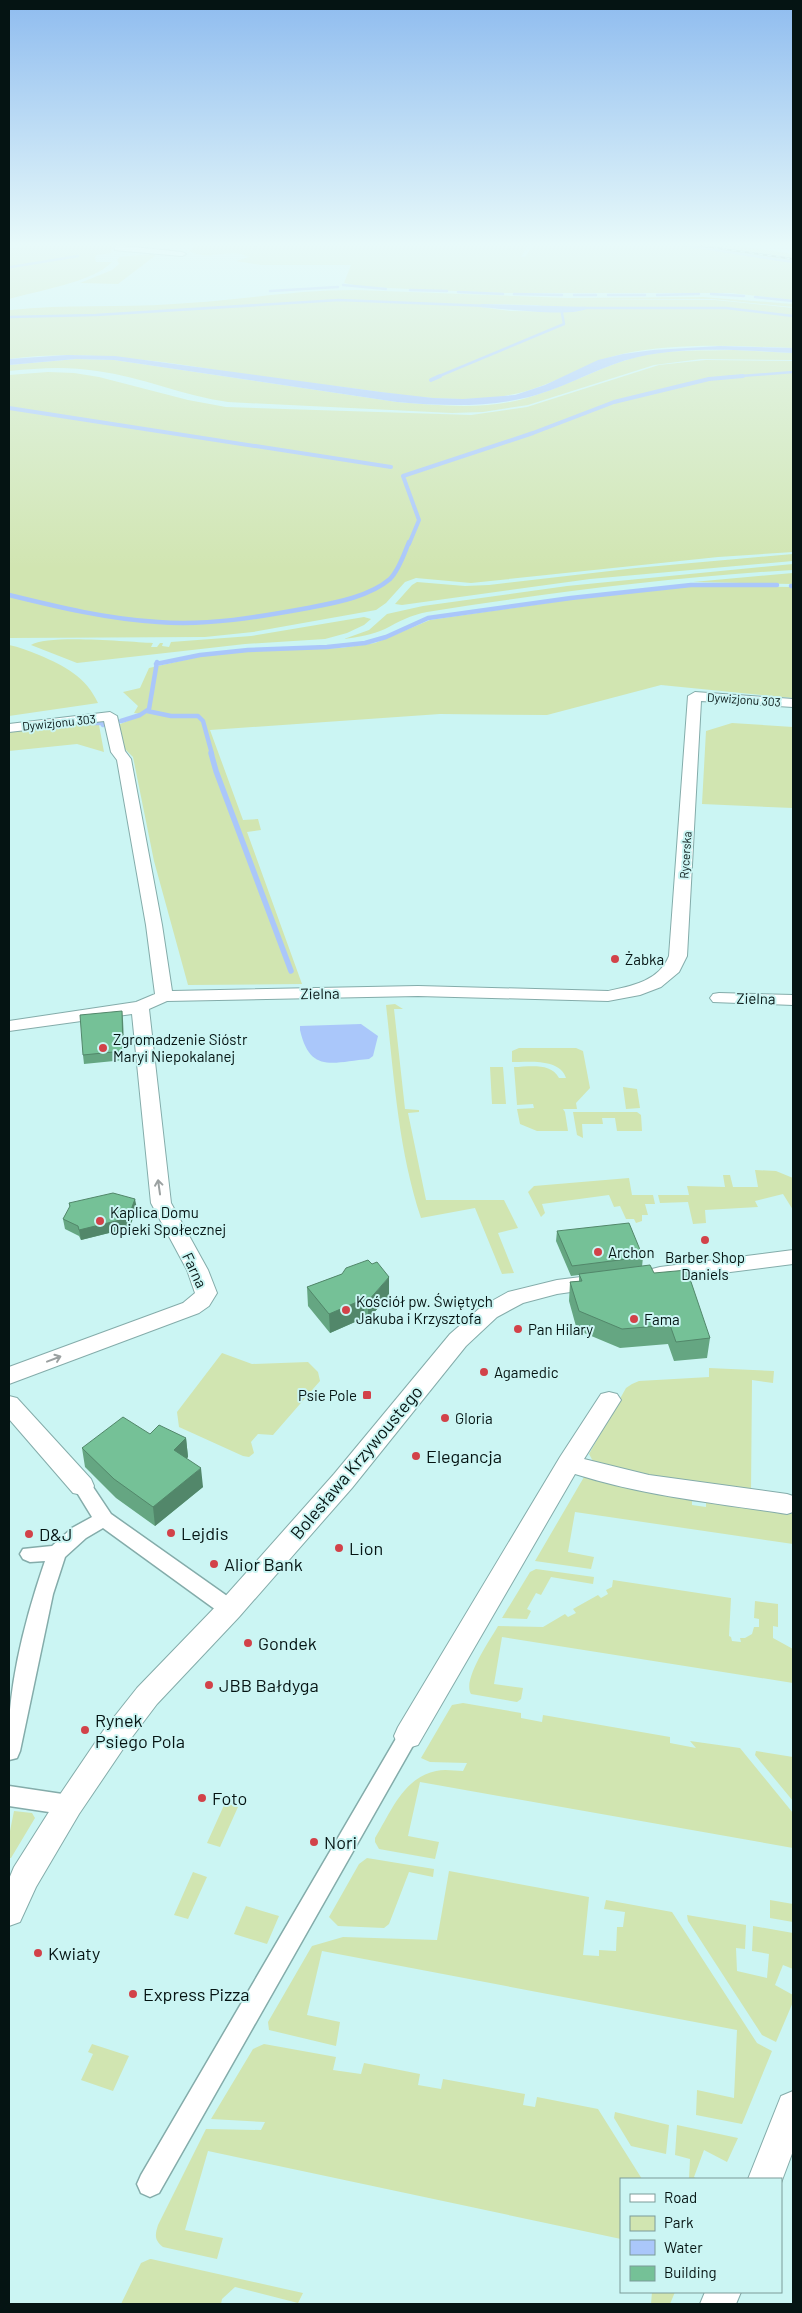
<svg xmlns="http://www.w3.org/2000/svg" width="802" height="2313" font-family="Barlow,sans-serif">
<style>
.green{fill:#d1e5b1;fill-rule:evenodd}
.water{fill:#aac7fa}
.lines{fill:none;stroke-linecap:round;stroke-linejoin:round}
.stream-far3{stroke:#aac7fa;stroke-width:2.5}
.stream-far2{stroke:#aac7fa;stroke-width:4}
.stream-far1{stroke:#aac7fa;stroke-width:4.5}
.stream{stroke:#aac7fa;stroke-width:5.5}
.pedestrian-casing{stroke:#84acaa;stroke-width:3}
.minor-casing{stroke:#84acaa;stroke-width:2}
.pedestrian{fill:#fff;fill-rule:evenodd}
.minor{fill:#fff;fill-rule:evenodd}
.rail-casing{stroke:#637f7d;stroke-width:2}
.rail{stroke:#cbf5f3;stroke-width:1;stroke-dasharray:4.5;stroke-linecap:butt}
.wall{fill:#65a682}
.shaded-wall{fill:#52876a}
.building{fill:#75c197;stroke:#52876a}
.oneway{stroke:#9ba1a1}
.poi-dot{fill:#d24249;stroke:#cbf5f3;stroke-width:2}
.labels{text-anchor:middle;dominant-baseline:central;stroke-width:4;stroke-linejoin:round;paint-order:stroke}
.far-street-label{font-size:12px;fill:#051413;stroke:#cbf5f3}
.poi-label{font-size:15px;fill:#051413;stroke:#cbf5f3;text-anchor:start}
.street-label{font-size:15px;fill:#051413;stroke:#cbf5f3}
.near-poi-label{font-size:18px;fill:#051413;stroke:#cbf5f3;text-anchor:start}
.near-street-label{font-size:18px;fill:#051413;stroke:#cbf5f3}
</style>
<rect width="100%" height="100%" fill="#cbf5f3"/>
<path class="green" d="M37 245H112L111 253 97 255 95 257 96 262H112C94 282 36 291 9 299V248Z
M196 245H528L521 257H525L533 245H691L793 260V300L731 293H502L365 287 344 283 351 265H261L236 261 249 257C231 247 208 262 189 251Z
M707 245H734L793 254V258Z
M150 254 156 255 118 284 80 283 112 270 119 264 117 260 120 257Z
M356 290 568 298 703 297 793 304V307L712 299 575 300H715L793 308V348C737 346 678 342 622 354 594 360 571 375 544 385 517 396 490 399 462 399 427 399 393 394 358 389 311 383 263 377 216 370 146 359 79 350 9 359V310H11C65 304 122 308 173 304 246 300 290 290 356 290ZM481 304 536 305 578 312 510 311 480 307Z
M734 350 793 353V360L701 359 654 365 528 405 483 412 452 413 228 402C184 396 142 377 97 371 67 366 39 368 9 371V365L76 359 114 360 397 402C432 405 475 409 510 402 555 393 593 369 636 357 667 349 702 351 734 350Z
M706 360 793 361V552L718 557 471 583 416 578 405 582 386 603 376 610 253 632 205 637 9 638V375L48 372 74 373 99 377 188 400 226 407 471 415 527 407 659 365Z
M793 554V561L590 579 402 605 395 604 412 585 417 582 465 586 489 585 636 568Z
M793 564V570C671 577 548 593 427 612 411 615 398 622 385 629 372 635 358 637 344 639L369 630 387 614 423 606 567 586Z
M793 573V584L693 582Z
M694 586 793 587V698L661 685 547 715 440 714 210 730 243 820 258 819 261 830 247 832 302 984 188 985 154 861 133 757 120 744 118 725 144 714 134 713 138 706 123 692 140 688 149 668 203 656 244 651 341 648 375 643 430 620 595 596Z
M364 617 371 619 364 625 347 633 325 639 245 644 77 663 31 645C48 634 129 642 153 643L151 647H157L160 643H163L162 646 169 647 171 642 251 636Z
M9 645C19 647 29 651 39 655 65 666 86 677 98 703L9 716Z
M94 721 99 725 104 752 77 744 9 751V729Z
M732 723 793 727V808L702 804 706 731Z
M395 1004 403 1009H394L405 1109 419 1110V1112L408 1113 426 1200H504L518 1228 498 1233 514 1273 502 1274 475 1208 421 1218C398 1149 394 1076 386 1005Z
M519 1048H576L583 1051 590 1088 576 1103 577 1109H563L565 1112 568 1131H537L520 1124 517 1109 534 1108 533 1104 517 1105 514 1067C528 1067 551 1062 559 1078H566C560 1058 528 1062 512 1062V1051Z
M490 1067H503L506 1104H492Z
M623 1087 637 1089 640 1108 626 1109Z
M573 1112H637L641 1115 642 1131H617L615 1118H602L603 1124H582L583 1138 577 1135Z
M755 1170 776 1171 793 1178V1210L783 1194 755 1201 758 1207 705 1210 706 1223 693 1224 688 1202 660 1203 658 1195H689L687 1186 725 1187 723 1175H730L733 1187H758Z
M629 1178 632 1195H653L655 1204H645L648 1215H642V1221L636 1223 634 1219H626L620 1206 614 1207 609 1195 542 1204 545 1213 541 1217 528 1192 534 1186Z
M222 1353 252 1364 308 1362 318 1372 320 1381 273 1435 258 1434 251 1442 254 1453 249 1457 243 1456 179 1427 177 1412Z
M709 1368 774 1371 773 1383 752 1380 751 1492 649 1480 594 1463 589 1454 626 1388 632 1384 639 1381 709 1377Z
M584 1477 692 1496V1505L706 1507V1497L793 1514V1544L575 1512 568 1552 594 1557 591 1569 535 1561Z
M536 1569 594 1577 593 1584 551 1577 541 1595 536 1593 527 1609 531 1611 527 1619 502 1618 530 1572Z
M613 1580 731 1598 729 1636 731 1637 732 1641 741 1642 740 1638H745L752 1634 754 1627H759V1619L754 1618 755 1601 778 1604V1627L773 1626V1638L793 1649V1683L502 1637 494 1684 523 1688 521 1699 517 1702 471 1694C462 1680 490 1640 498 1626L543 1627 565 1614 568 1617 576 1613 573 1609 598 1595 601 1598 608 1594 606 1590 612 1587Z
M463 1703 521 1713V1718L542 1722 543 1715 670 1737V1743L696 1748 690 1741 740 1748 793 1813V1848L420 1782 408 1836 439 1842 435 1859 379 1849 375 1842V1838C391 1812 403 1778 436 1771 445 1769 455 1771 463 1771L467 1763 430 1762 421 1758 452 1705Z
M756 1751 793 1757V1801L755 1755Z
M225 1803 238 1807 220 1847 207 1843Z
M14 1811 32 1813 35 1818 11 1858H9V1836Z
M367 1858 434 1869 433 1877 409 1872 389 1924 384 1928 338 1926 329 1917 359 1864Z
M449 1871 589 1897 583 1955 599 1956V1950L616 1951 617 1927H623L625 1912 604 1909 606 1900 672 1912 757 2043 772 2051 742 2124 696 2115 697 2090 734 2098 737 2030 322 1951 307 2015 340 2022 336 2046 269 2030 268 2022 312 1946 343 1937 437 1940Z
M193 1872 207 1877 188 1919 174 1915Z
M770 1900 793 1904V1922L770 1918Z
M246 1906 279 1916 267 1944 234 1934Z
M687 1915 746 1925 745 1949 736 1948 737 1971 767 1978 769 1954 752 1951 753 1926 793 1933V1969L783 1965 775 1985 793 1995V2002L776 2042 762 2035 688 1921Z
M92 2044 129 2056 113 2091 81 2080 93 2054 88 2052Z
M264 2044 336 2057 333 2070 361 2074 364 2063 420 2074 418 2085 441 2089 443 2079 525 2094 523 2105 535 2107 537 2097 598 2109 642 2179H621V2239L208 2151 185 2230 223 2238 217 2259 163 2247C154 2240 155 2235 158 2225L206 2129 261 2130 265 2122 211 2119 253 2049Z
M615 2112 669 2125 666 2154 631 2146 614 2118Z
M677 2125 738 2138 727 2162 704 2150 694 2177 697 2179H689L690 2159 675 2155Z
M150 2259H151L303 2293 298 2303 235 2287 222 2299 221 2304H121L141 2263Z
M652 2292H675L670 2304H651Z"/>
<path class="water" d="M481 304 589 307C578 319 498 308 479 307Z
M720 346 793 348V353C743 350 688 346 638 357 602 365 571 385 536 395 491 408 443 406 397 402L114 360 76 359 9 365V359L67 355 115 356 381 392 433 398 463 399 515 395 545 385 598 360 623 354 653 350Z
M361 1024 378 1036 373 1056 369 1059C333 1062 310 1074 300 1030V1026Z"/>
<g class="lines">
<path class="stream-far3" d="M684 245 793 262
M11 267 78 256
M343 285 386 289
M410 290 447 291
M270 291 338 287
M458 292 503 294
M514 294 562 295
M711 294 744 296
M574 295H596
M608 295H645
M657 295 699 294
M755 297 793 301
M581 308H726L793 316
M9 317 96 315 339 300 488 306
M437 377 564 324 561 308
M728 377 793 372"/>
<path class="stream-far2" d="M431 380 440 376
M9 408 391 467
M409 544 419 520 403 476 533 433 614 402 709 379 743 376"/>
<path class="stream-far1" d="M791 586H793
M9 595C58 607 107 619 158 622 208 626 259 617 308 608 334 603 369 597 390 579 399 570 404 554 409 542
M156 664 200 655 248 650 327 647 365 643 386 637 428 618 571 598 691 585H777
M147 711 171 716H198L203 721 212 754
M121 721 140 715 149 709 157 662
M86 723H104L103 725"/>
<path class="stream" d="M211 753 216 771 291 971"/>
<defs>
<path id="pedestrian" d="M82 1479 89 1481 111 1514 237 1603 240 1609 237 1615 230 1617 223 1615 103 1528 86 1538 65 1557 53 1594 20 1751 17 1758 9 1760C5 1696 24 1622 45 1561L30 1562 23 1559 20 1554 23 1549 52 1546 72 1528 92 1517 73 1486 75 1481Z
M408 1727 415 1730 419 1736 415 1742 159 2193 150 2197 141 2193 137 2184 141 2175 401 1730Z
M9 1786 69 1795 77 1798 80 1805 77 1812 69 1815 9 1806Z"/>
<path id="minor" d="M114 245 182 252 186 254 182 256 124 251 115 250Z
M695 692 793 699V707L701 701 687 956 679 972 661 987 640 995 608 1001 418 996 167 1001 149 1009 171 1203 208 1270 217 1293 209 1306 199 1313 9 1384V1367L183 1303 195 1293 187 1270 151 1203 132 1014 9 1031V1021L136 1002 155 994 146 925 117 760 111 752 104 721 9 732V724L110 712 117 716 125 751 131 759 162 925 172 991 418 986 608 991C632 986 659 981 669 956L688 696Z
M719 993 793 995V1005L713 1002 710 998 713 994Z
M793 1250V1264L660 1281 652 1279 649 1274 652 1269 660 1267Z
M597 1275 605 1277 608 1282 605 1287 557 1294 523 1303 497 1317 466 1346 352 1488 239 1617 157 1704 123 1749 79 1814 36 1887 20 1922 9 1926V1879L14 1867 59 1796 103 1731 137 1688 221 1601 334 1474 450 1334 481 1307 508 1292 557 1280Z
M609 1392 617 1394 621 1400 584 1459 649 1475 787 1494 793 1496V1512L787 1514C716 1503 644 1496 575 1474L418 1745 408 1748 398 1745 394 1736 398 1727 560 1457 601 1394Z
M9 1396 17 1398 91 1479 94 1486 91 1493 82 1495 73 1493 9 1419Z
M793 2091V2151L781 2183V2179H748L781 2096Z
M705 2292H741L736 2304H700Z"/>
</defs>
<use href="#pedestrian" class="pedestrian-casing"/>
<use href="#minor" class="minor-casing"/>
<use href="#pedestrian" class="pedestrian"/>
<use href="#minor" class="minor"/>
<defs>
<path id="rail" d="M696 245 793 259"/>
</defs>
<use href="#rail" class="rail-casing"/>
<use href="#rail" class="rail"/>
</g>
<path class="wall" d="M123 1020 124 1060 84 1064 83 1055Z
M69 1203 137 1209 129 1228 81 1240 79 1236 65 1229 63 1219 70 1208Z
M557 1231 643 1257 642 1267 654 1273 710 1338 707 1358 674 1361 668 1344 620 1348 577 1330 569 1301 570 1282 579 1281V1275L571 1276 556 1241Z
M342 1274 389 1296 368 1319 364 1318 330 1333 308 1306 307 1287Z
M150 1434 186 1438 188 1457 186 1459 203 1487 155 1526 116 1498 85 1467 82 1448Z"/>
<path class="shaded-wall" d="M122 1011 123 1020 124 1060 123 1051Z
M135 1199 137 1209 129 1228 81 1240 79 1230Z
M389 1277V1296L368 1319V1301Z
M364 1299V1318L330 1333 329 1314Z
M186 1438 188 1457 176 1470 174 1450Z
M201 1468 203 1487 155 1526 153 1507Z"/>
<path class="building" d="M122 1011 123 1051 83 1055 80 1015Z
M113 1193 135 1199 128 1218 79 1230 78 1226 63 1219 70 1206 69 1203Z
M629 1223 643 1257 572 1266 557 1231Z
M368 1260 372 1264 377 1262 389 1277 368 1301 364 1299 329 1314 307 1287 342 1274 346 1268Z
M650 1265 654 1273 687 1270 710 1338 676 1342 670 1325 622 1329 579 1311 570 1282 582 1281 579 1274Z
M123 1417 150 1434 159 1425 186 1438 174 1450 201 1468 153 1507 114 1479 82 1448Z"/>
<defs><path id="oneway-shaft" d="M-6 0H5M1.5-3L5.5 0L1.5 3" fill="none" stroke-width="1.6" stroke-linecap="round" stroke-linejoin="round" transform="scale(1.25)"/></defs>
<g class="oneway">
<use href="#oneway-shaft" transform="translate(159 1187) rotate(-98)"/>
<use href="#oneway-shaft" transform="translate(54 1359) rotate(-21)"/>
</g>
<linearGradient id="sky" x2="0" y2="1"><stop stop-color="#8fbcef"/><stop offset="0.43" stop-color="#e8fafa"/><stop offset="1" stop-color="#e8fafa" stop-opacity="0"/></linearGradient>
<rect width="802" height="569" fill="url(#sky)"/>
<g class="poi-dot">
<circle cx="615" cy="959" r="5"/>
<circle cx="103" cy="1048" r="5"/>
<circle cx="100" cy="1221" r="5"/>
<circle cx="705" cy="1240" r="5"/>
<circle cx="598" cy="1252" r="5"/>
<circle cx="346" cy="1310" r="5"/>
<circle cx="634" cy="1319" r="5"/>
<circle cx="518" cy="1329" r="5"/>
<circle cx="484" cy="1372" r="5"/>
<rect x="362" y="1390" width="10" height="10" rx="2.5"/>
<circle cx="445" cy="1418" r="5"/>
<circle cx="416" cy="1456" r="5"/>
<circle cx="171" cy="1533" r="5"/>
<circle cx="29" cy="1534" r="5"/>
<circle cx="339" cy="1548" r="5"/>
<circle cx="214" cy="1564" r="5"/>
<circle cx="248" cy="1643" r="5"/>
<circle cx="209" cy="1685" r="5"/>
<circle cx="85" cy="1730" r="5"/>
<circle cx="202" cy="1798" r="5"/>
<circle cx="314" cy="1842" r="5"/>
<circle cx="38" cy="1953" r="5"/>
<circle cx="133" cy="1994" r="5"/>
</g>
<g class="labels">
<g class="far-street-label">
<text transform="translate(744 699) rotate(4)">Dywizjonu 303</text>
<text transform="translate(59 722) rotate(-6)">Dywizjonu 303</text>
<text transform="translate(685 855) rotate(-86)">Rycerska</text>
</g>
<g class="poi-label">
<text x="625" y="959">Żabka</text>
<text x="113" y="1039">Zgromadzenie Sióstr<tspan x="113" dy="17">Maryi Niepokalanej</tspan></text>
<text x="110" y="1212">Kaplica Domu<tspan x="110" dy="17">Opieki Społecznej</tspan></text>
<text x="608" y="1252">Archon</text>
<text x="705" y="1257" text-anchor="middle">Barber Shop<tspan x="705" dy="17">Daniels</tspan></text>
<text x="356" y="1301">Kościół pw. Świętych<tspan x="356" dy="17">Jakuba i Krzysztofa</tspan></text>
<text x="644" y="1319">Fama</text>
<text x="528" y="1329">Pan Hilary</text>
<text x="494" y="1372">Agamedic</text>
<text x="357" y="1395" text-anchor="end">Psie Pole</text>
<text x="455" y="1418">Gloria</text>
</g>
<g class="street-label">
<text transform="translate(320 993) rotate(-1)">Zielna</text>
<text transform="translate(756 998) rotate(1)">Zielna</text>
<text transform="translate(195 1270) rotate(65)">Farna</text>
</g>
<g class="near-poi-label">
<text x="426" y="1456">Elegancja</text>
<text x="181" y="1533">Lejdis</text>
<text x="39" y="1534">D&amp;J</text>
<text x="349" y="1548">Lion</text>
<text x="224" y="1564">Alior Bank</text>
<text x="258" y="1643">Gondek</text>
<text x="219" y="1685">JBB Bałdyga</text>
<text x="95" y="1720">Rynek<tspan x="95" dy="21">Psiego Pola</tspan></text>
<text x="212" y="1798">Foto</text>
<text x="324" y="1842">Nori</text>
<text x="48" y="1953">Kwiaty</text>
<text x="143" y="1994">Express Pizza</text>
</g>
<g class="near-street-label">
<text transform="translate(356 1462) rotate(-50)">Bolesława Krzywoustego</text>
</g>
</g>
<rect width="802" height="2313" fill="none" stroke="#051413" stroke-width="20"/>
<rect x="620" y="2178" width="162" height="115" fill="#cbf5f3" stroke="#7c9b99"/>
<rect x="630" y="2194" width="25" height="8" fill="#ffffff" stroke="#7c9b99"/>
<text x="664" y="2203" font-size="15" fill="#051413">Road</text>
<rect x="630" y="2216" width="25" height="15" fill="#d1e5b1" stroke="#7c9b99"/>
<text x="664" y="2228" font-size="15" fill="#051413">Park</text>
<rect x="630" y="2240" width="25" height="15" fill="#aac7fa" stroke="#7c9b99"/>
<text x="664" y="2253" font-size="15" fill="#051413">Water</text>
<rect x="630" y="2266" width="25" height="15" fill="#75c197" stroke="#7c9b99"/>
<text x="664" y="2278" font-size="15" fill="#051413">Building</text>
</svg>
